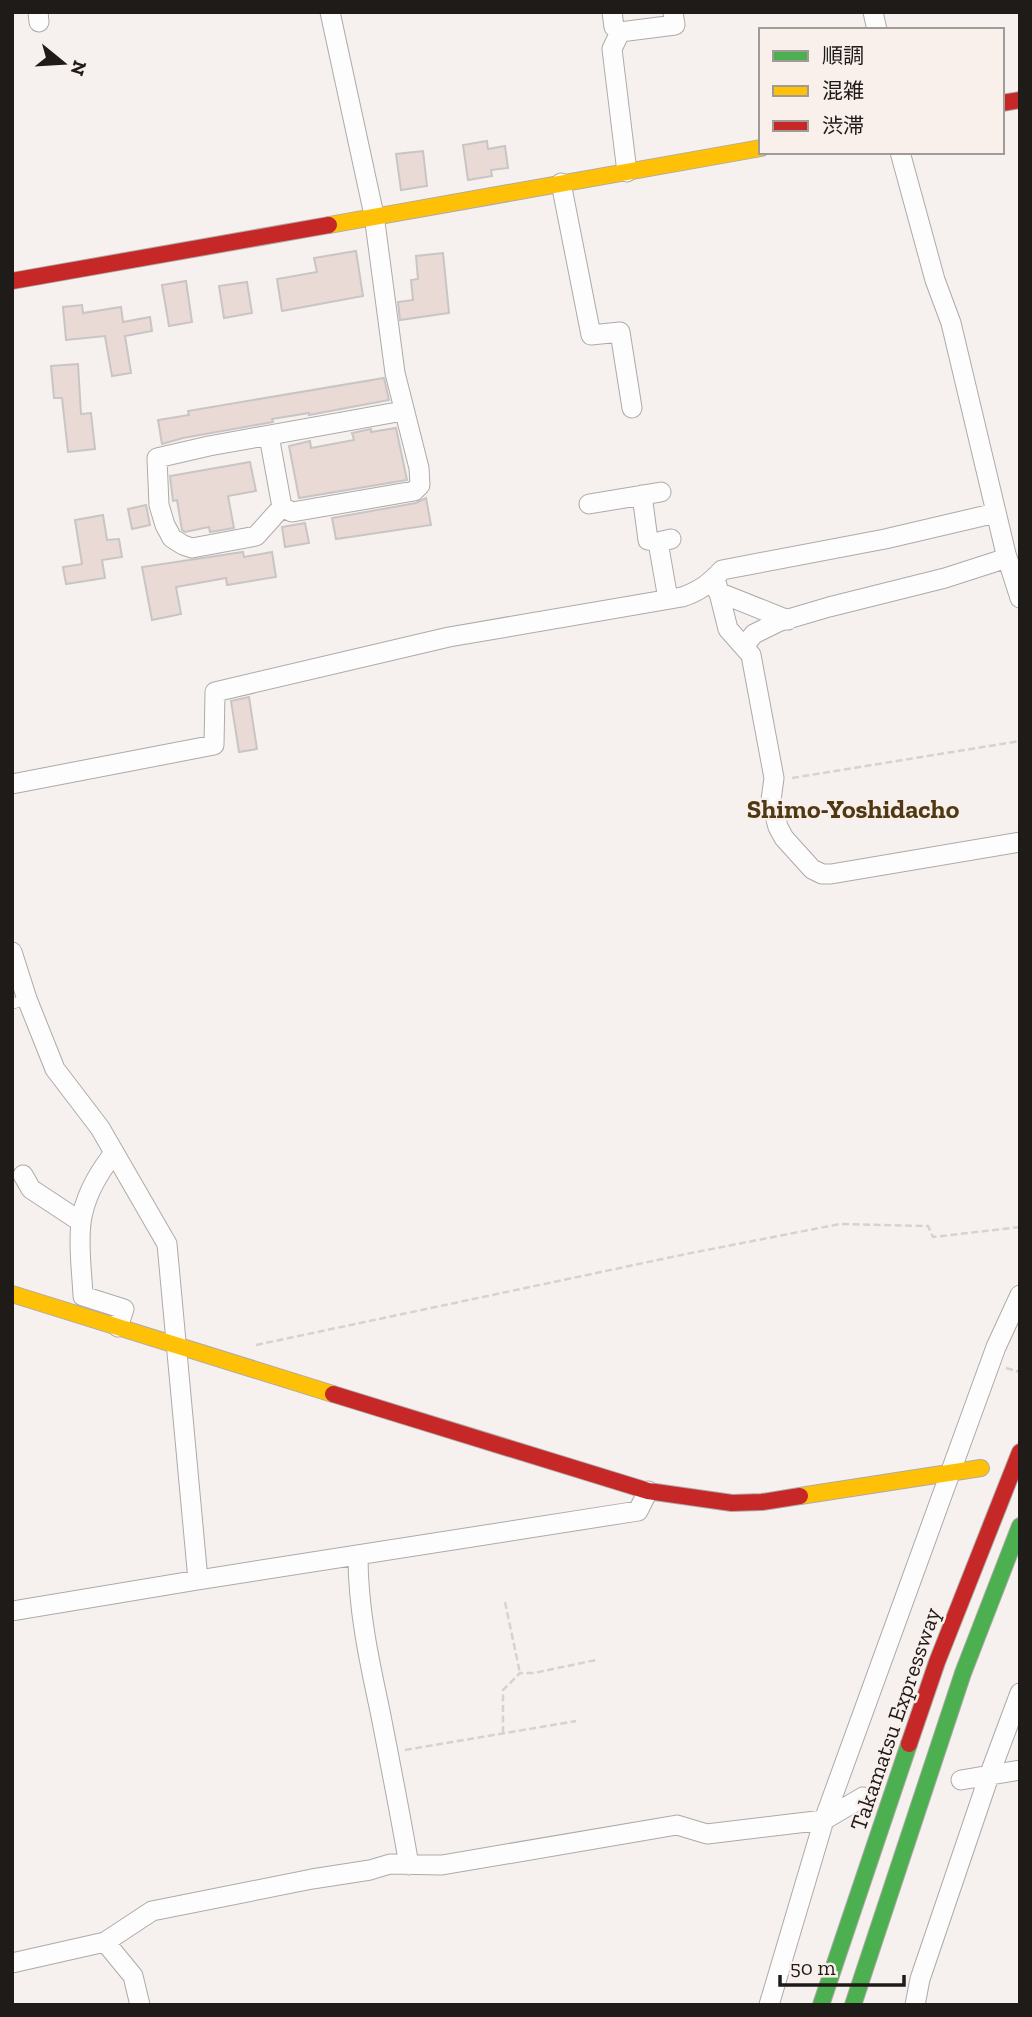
<svg xmlns="http://www.w3.org/2000/svg" width="1032" height="2017" font-family="'Zilla Slab','Noto Sans JP',serif">
<style>
.building{fill:#e9dad6;stroke:#c9c5c4;stroke-width:2}
.lines{fill:none;stroke-linecap:round;stroke-linejoin:round}
.lane-casing{stroke:#adaaa8;stroke-width:11}
.street-casing{stroke:#adaaa8;stroke-width:21}
.fast-casing{stroke:#adaaa8;stroke-width:18}
.slow-casing{stroke:#adaaa8;stroke-width:18}
.jam-casing{stroke:#adaaa8;stroke-width:18}
.path{stroke:#d5d3d2;stroke-width:2.5;stroke-dasharray:7 3.5;stroke-linecap:butt}
.lane{stroke:#fefdfd;stroke-width:10}
.street{stroke:#fefdfd;stroke-width:19}
.fast{stroke:#4caf50;stroke-width:16}
.slow{stroke:#ffc107;stroke-width:16}
.jam{stroke:#c62828;stroke-width:16}
.labels{text-anchor:middle;dominant-baseline:central;stroke-width:5;stroke-linejoin:round;paint-order:stroke}
.street-label{font-size:23px;fill:#1e1b19;stroke:#f9f0ec}
.quarter-label{font-size:26px;font-weight:bold;fill:#4f3814;stroke:#f9f0ec}
</style>
<rect width="100%" height="100%" fill="#f6f1ef"/>
<path class="building" d="M487 141 488 149 505 146 508 168 491 170 492 176 468 180 463 145Z
M423 151 427 186 401 190 396 154Z
M356 251 363 296 282 311 277 279 317 272 314 258Z
M443 253 449 313 400 320 398 302 413 300 411 280 418 279 416 256Z
M186 281 192 322 169 326 162 285Z
M247 282 252 313 224 318 219 286Z
M82 305 83 313 121 307 123 322 150 317 152 331 125 336 131 373 112 376 105 336 66 340 63 307Z
M78 364 81 414 91 413 95 449 68 452 62 398H54L51 366Z
M384 378 389 400 309 415V413L272 419 273 422 183 438 162 444 158 420 189 415 188 411Z
M396 428 407 480 299 498 289 446 310 441 311 448 354 440 352 433 371 429V432Z
M250 462 256 491 228 496 234 528 210 532 209 527 185 532 182 530 177 500 173 501 170 476Z
M426 498 431 525 336 539 332 518 416 503Z
M146 505 150 525 132 529 128 509Z
M103 515 107 540 119 539 122 557 102 560 105 578 66 584 63 567 82 564 75 520Z
M305 523 309 543 285 547 282 527Z
M243 552 244 557 272 552 276 577 227 585 226 578 176 587 181 614 152 620 142 567Z
M249 697 257 749 239 752 231 701Z"/>
<g class="lines">
<defs>
<path id="lane" d="M12 1004 27 999"/>
<path id="street" d="M38 12 39 22
M330 12 374 215 395 373 419 468 420 485 414 491 292 512 282 507 256 536 192 548 183 545 172 538 165 525 159 505 157 458 209 446 403 411
M612 12 614 27 620 32
M873 12 877 30
M620 32 612 49 627 172
M620 32 675 25 673 12
M900 152 935 280 951 323 1006 554 1020 598
M561 183 591 335 620 332 632 408
M269 436 282 507
M642 495 648 540 658 542 671 539
M589 504 661 492
M658 542 668 599
M715 577 728 629 751 655 774 778 771 800 778 827 784 838 812 869 822 874H831L1020 842
M718 592 788 620
M744 646 754 634 778 622 829 607 945 578 1007 558
M12 784 214 745 215 692 449 637 682 597C700 591 710 583 722 570L885 539 996 513
M12 952 27 999 55 1069 100 1128 167 1244 198 1580
M114 1153C99 1172 84 1198 81 1223 78 1247 82 1272 83 1296L124 1309 118 1327
M23 1175 31 1189 81 1222
M358 1556C358 1609 369 1660 380 1711 390 1762 400 1813 409 1865
M12 1611 198 1580 638 1511 648 1491
M961 1780 1020 1770
M105 1942 133 1976 140 2005
M12 1963 105 1942 152 1911 312 1879 370 1870 390 1864 442 1865 677 1825 707 1834 824 1820 863 1797
M769 2005 824 1820 996 1347 1020 1295
M915 2005 920 1979 989 1776 1020 1693"/>
<path id="fast" d="M821 2005 909 1744
M853 2005 963 1673 1020 1526"/>
<path id="slow" d="M329 225 761 148
M12 1294 333 1394
M800 1496 981 1468"/>
<path id="jam" d="M1002 103 1020 100
M12 281 329 225
M333 1394 648 1491 732 1503 762 1502 800 1496
M909 1744 937 1662 1020 1452"/>
</defs>
<use href="#lane" class="lane-casing"/>
<use href="#street" class="street-casing"/>
<use href="#fast" class="fast-casing"/>
<use href="#slow" class="slow-casing"/>
<use href="#jam" class="jam-casing"/>
<path class="path" d="M792 778 1020 741
M256 1345 686 1254 840 1224 928 1226 933 1237 1020 1227
M1006 1368 1020 1372
M505 1602 520 1673
M503 1733V1690L520 1673H534L596 1660
M405 1750 576 1721"/>
<use href="#lane" class="lane"/>
<use href="#street" class="street"/>
<use href="#fast" class="fast"/>
<use href="#slow" class="slow"/>
<use href="#jam" class="jam"/>
</g>
<g class="labels">
<g class="street-label">
<text transform="translate(895 1719) rotate(-71)">Takamatsu Expressway</text>
</g>
<g class="quarter-label">
<text x="853" y="809">Shimo-Yoshidacho</text>
</g>
</g>
<rect width="1032" height="2017" fill="none" stroke="#1e1b19" stroke-width="28"/>
<rect x="759" y="28" width="245" height="126" fill="#f9f0ec" stroke="#a19b98" stroke-width="2"/>
<rect x="773" y="51" width="35" height="10" fill="#4caf50" stroke="#a19b98" stroke-width="2"/>
<text x="822" y="63" font-size="21" fill="#1e1b19">順調</text>
<rect x="773" y="86" width="35" height="10" fill="#ffc107" stroke="#a19b98" stroke-width="2"/>
<text x="822" y="98" font-size="21" fill="#1e1b19">混雑</text>
<rect x="773" y="121" width="35" height="10" fill="#c62828" stroke="#a19b98" stroke-width="2"/>
<text x="822" y="133" font-size="21" fill="#1e1b19">渋滞</text>
<g transform="translate(63 63) rotate(108)" stroke="#f9f0ec" stroke-width="5" paint-order="stroke">
<path d="M0-5L12 26L0 18L-12 26Z" fill="#1e1b19"/>
<text y="-10" font-size="19" font-weight="bold" text-anchor="middle" fill="#1e1b19">N</text>
</g>
<path d="M780 1975v10h124v-10" fill="none" stroke="#1e1b19" stroke-width="3.5"/>
<text x="790" y="1975" font-size="21" fill="#1e1b19" stroke="#f9f0ec" stroke-width="5" paint-order="stroke">50 m</text>
</svg>
